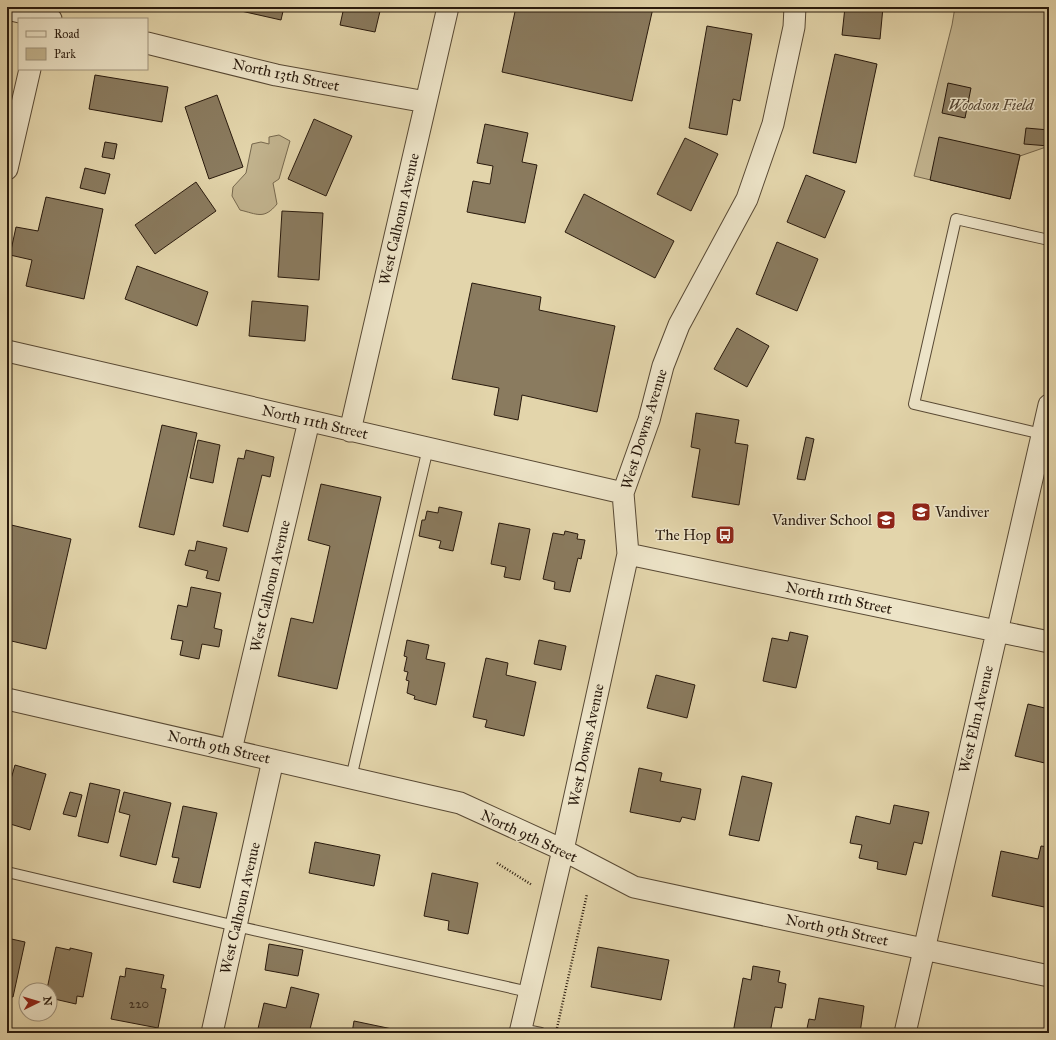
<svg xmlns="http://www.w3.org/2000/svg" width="1056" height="1040" font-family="'IM FELL Great Primer',serif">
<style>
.green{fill:#c3b590;stroke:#76684e}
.building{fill:#8a7b5f;stroke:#291a0d}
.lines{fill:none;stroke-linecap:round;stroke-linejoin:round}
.lane-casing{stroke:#584934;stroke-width:12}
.street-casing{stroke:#584934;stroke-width:23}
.path{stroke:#291a0d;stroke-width:2.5;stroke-dasharray:1 2;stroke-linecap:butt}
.lane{stroke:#ede4c8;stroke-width:10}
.street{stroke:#ede4c8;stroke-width:21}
.labels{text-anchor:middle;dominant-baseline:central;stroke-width:3;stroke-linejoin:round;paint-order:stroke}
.number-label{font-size:13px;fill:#413222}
.street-label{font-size:15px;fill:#291a0d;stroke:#ede4c8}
.park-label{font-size:15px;font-style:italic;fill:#574834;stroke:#ede4c8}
.poi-label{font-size:15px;fill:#291a0d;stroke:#ede4c8;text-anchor:end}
</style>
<rect width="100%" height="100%" fill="#e3d5ab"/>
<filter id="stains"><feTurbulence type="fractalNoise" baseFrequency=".005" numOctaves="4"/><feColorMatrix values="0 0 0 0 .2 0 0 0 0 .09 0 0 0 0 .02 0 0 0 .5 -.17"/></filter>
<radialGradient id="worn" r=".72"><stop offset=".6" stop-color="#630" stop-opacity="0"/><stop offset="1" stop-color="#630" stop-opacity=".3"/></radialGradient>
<path class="green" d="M955 7H1049V146L1020 156 1010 199 914 176 952 25Z
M279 135 290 141 279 179 273 183 277 204C264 220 257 214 240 210L232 196 233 187 246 173 252 144 261 142 269 144V137Z"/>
<path class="building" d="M242 7H284L281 20 241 11Z
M344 7H381L375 32 340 25Z
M516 7 653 8 632 101 502 72Z
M845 7H883L880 39 842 35Z
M707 26 752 34 740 101 733 99 727 135 689 128Z
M835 54 877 64 856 163 813 153Z
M95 75 168 87 162 122 89 109Z
M948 83 971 88 965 118 942 113Z
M217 95 243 167 209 179 185 107Z
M314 119 352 136 326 196 288 179Z
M485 124 528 133 522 162 537 165 525 223 467 212 473 181 490 184 493 166 477 163Z
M1026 128 1049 130V146L1024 144Z
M939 137 1020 155 1010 199 930 180Z
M685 138 718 154 691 211 657 194Z
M105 142 117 144 114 159 102 157Z
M85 168 110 174 105 194 80 188Z
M806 175 845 191 825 238 787 222Z
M196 182 216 211 155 254 135 225Z
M584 194 674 241 655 278 565 232Z
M46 197 103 209 84 299 26 286 32 260 10 255 16 227 38 231Z
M282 211 323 213 319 280 278 277Z
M777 242 818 259 797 311 756 294Z
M137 266 208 292 197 326 125 299Z
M472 283 541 297 539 310 615 326 597 412 522 395 518 420 494 415 499 388 452 379Z
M252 301 308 306 305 341 249 336Z
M737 328 769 346 747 387 714 369Z
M696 413 739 420 735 443 748 445 739 505 692 497 700 449 691 447Z
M162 425 197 433 174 535 139 527Z
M806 437 814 439 805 480 797 479Z
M198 440 220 445 213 483 190 478Z
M246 450 274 457 270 477 262 475 248 532 223 526 238 458 244 459Z
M321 484 381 497 337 689 278 676 291 618 313 623 330 546 308 540Z
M439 507 462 512 453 551 439 548 441 541 419 536 422 520H425L427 511 438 513Z
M499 523 530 529 520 580 504 577 506 567 491 564Z
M7 524 71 539 46 649 7 640Z
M565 531 578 534 577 539 585 540 581 559 578 558 570 592 554 589 555 582 543 579 553 533 564 535Z
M197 541 227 548 219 581 206 578 208 571 185 565 189 550 195 551Z
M191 587 221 593 214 628 222 630 219 647 202 644 199 659 180 655 183 641 171 639 178 605 187 607Z
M790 632 808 636 796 688 763 681 772 638 788 641Z
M407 640 429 645 426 659 445 663 436 705 414 699 415 696 407 693 409 681 406 680 408 672 404 671 407 657 404 656Z
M539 640 566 646 561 670 534 664Z
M486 658 508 663 506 675 536 682 524 736 485 727 487 720 473 717Z
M656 675 695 685 687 718 647 708Z
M1028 704 1049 709V764L1015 756Z
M15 765 46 774 30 830 7 823V793Z
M639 768 662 773 660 781 701 789 695 820 682 817 680 822 630 812Z
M742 776 772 783 759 841 729 835Z
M90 783 120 790 108 843 78 836Z
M70 792 82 795 76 817 63 814Z
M124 792 171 803 156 865 120 856 130 815 119 812Z
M894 805 929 812 922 844 914 842 906 875 877 869 878 862 859 858 862 845 850 843 856 816 890 824Z
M183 806 217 813 200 888 173 882 179 858 172 857Z
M315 842 380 855 374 886 309 873Z
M1041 846 1049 847V908L992 896 1001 851 1038 859Z
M432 873 478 883 468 934 448 930 449 921 424 916Z
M7 938 25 942 13 997 7 996Z
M269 944 303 950 298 976 265 970Z
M56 947 70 950V948L92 953 83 997 77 996 76 1004 50 998 51 990 47 989Z
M598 947 669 960 661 1000 591 987Z
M753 966 780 971 778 982 786 984 782 1008 775 1007 770 1033H733L743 978 751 980Z
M126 968 164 975 161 988 166 989 158 1028 111 1019 120 976 125 977Z
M291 987 319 994 309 1033H257L264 1003 286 1008Z
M819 998 864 1006 860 1033H806L809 1019 815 1020Z
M354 1021 397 1030 396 1033H352Z"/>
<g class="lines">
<defs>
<path id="lane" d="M1042 434 914 404 956 219 1049 240
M351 778 428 448
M7 872 236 926 529 992
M521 1029 541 1033"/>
<path id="street" d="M7 9 51 19
M147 43 276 75 426 102
M7 169 30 69
M7 351 623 493
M350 431 448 7
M628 554 1049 642
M7 699 460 803 563 850 634 887 1049 976
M231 750 309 421
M212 1033 273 760
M520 1033 563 850 628 554 623 493 649 420 663 366 679 325 747 199 773 124 794 27 795 7
M905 1033 1049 405"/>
</defs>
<use href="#lane" class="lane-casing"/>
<use href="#street" class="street-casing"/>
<path class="path" d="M497 863 532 885
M557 1028 587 894"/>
<use href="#lane" class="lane"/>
<use href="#street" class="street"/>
</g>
<defs>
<symbol id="school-square" viewBox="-11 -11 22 22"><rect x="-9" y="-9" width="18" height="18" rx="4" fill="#8f2418" stroke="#ede4c8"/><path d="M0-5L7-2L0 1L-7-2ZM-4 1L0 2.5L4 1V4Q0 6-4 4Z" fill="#fff"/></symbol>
<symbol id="bus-square" viewBox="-11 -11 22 22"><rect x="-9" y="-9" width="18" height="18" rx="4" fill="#8f2418" stroke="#ede4c8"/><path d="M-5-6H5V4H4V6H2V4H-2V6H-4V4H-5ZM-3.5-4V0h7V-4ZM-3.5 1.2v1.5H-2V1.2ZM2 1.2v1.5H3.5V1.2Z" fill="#fff"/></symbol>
</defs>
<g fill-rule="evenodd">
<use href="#school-square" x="910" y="501" width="22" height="22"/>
<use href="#school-square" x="875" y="509" width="22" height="22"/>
<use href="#bus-square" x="714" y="524" width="22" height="22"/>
</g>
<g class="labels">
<g class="number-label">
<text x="139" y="1004">220</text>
</g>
<g class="street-label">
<text transform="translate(286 75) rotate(12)">North 13th Street</text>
<text transform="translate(399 219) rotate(-77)">West Calhoun Avenue</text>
<text transform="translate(315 422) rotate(13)">North 11th Street</text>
<text transform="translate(644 429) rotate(-73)">West Downs Avenue</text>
<text transform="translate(270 586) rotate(-77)">West Calhoun Avenue</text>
<text transform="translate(839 598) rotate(12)">North 11th Street</text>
<text transform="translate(976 719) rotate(-77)">West Elm Avenue</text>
<text transform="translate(586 745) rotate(-78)">West Downs Avenue</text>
<text transform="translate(219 747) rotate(13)">North 9th Street</text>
<text transform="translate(529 836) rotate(25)">North 9th Street</text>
<text transform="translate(240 908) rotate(-77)">West Calhoun Avenue</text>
<text transform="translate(837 930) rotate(12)">North 9th Street</text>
</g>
<g class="park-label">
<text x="991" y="105">Woodson Field</text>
</g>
<g class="poi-label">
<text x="935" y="512" text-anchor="start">Vandiver</text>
<text x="872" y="520">Vandiver School</text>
<text x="711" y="535">The Hop</text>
</g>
</g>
<rect width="1056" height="1040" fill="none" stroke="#e3d5ab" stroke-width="24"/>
<rect x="8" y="8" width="1040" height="1024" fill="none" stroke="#291a0d" stroke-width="2"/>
<rect x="12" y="12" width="1032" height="1016" fill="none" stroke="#291a0d"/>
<rect x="18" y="18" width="130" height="52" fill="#ede4c8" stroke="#9f937d"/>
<rect x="26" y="31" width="20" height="6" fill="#ede4c8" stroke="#9f937d"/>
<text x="54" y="38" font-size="12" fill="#291a0d">Road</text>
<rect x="26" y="48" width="20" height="12" fill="#c3b590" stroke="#9f937d"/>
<text x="54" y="58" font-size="12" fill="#291a0d">Park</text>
<g transform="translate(38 1002) rotate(85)"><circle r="19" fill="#ede4c8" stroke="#9f937d"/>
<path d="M0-3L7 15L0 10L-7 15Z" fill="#8f2418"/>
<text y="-6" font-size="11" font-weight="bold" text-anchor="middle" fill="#291a0d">N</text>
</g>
<rect width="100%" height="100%" filter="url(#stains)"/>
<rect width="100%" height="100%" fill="url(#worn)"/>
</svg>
